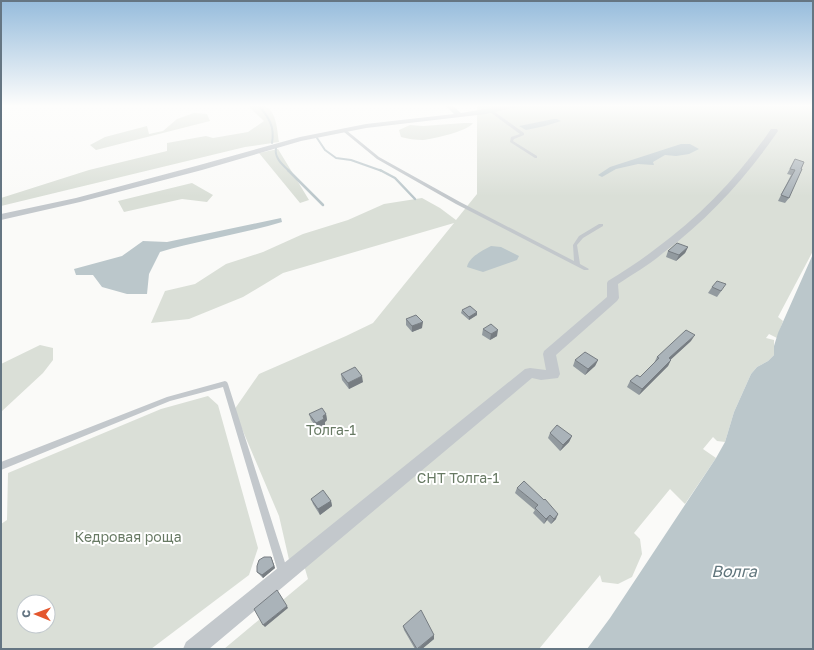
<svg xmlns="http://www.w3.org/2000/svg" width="814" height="650" font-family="'Golos Text',sans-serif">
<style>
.green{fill:#dadfd7;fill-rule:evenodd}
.water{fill:#bbc7cb}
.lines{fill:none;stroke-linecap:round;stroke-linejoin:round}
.stream-far1{stroke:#bbc7cb;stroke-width:2}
.stream{stroke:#bbc7cb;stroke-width:2.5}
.lane{fill:#c3c8cc;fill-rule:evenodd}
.street{fill:#c3c8cc;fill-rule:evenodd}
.wall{fill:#929a9f}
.shaded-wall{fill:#777d82}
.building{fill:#aab3b9;stroke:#777d82}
.labels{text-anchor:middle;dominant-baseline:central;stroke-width:4;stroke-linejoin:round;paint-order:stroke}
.near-park-label{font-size:14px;fill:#687a64;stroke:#fff}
.near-water-label{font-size:16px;font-style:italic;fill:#60757c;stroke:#fff}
</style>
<rect width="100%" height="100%" fill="#fafaf8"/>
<path class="green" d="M247 105C252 105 259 104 264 106 277 110 277 131 279 142L245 147 1 206V198L89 170 167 151V143L206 136 213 138 248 132 264 121Z
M477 105H810L813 110V251L778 317 783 321 777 338 769 334 766 338 774 340V355L768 361 757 367 751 374 734 412 725 442 717 441 713 437 703 449 716 458 685 504 670 489 634 533 640 539 642 554 632 577 618 584 602 582 600 575 539 649H224L308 579 301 555 290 564 279 516 234 410 259 374 346 336 373 323 454 223 283 273 243 297 189 319 151 323 165 291 195 284 226 264 263 252 303 234 348 220 384 204 422 198 440 208 456 220 477 194Z
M194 113 207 114 210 121 96 150 90 145 105 137 147 126 149 134 163 131 177 119Z
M464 123H473C468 131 433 139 423 140 415 140 408 139 401 137L399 130 410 125 423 126Z
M278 149 309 200 300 203 259 153Z
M192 183 213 195 207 202 182 199 124 212 118 201Z
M40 345 53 348V360L43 373 1 412V364Z
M208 396 218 405 258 548 249 575 151 649H1V524L7 520 8 473 161 409ZM24 602H48V626H24Z"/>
<path class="water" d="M554 119H557L561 121 545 126 526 130 519 126Z
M681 144H690L699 149 689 154 676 156 665 155 653 162 654 165 638 164 616 169 602 177 598 175 610 167Z
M281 218 282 222C242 234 200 240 160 252L149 274 147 294H127L102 287 93 275H76L74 269 122 256 143 241 167 242Z
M491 246 501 247 519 256 517 260 483 272 467 267C469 257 483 250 491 246Z
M813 254V649H587L610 618 716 458 725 442 734 412 751 374 757 367 768 361 774 355V346L778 333Z"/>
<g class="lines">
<path class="stream-far1" d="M258 105C269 117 275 127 272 143
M317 138 325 150 336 158 351 160 382 171
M276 148C274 158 283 165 289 171"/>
<path class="stream" d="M288 170 323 205
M380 170 395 178 415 199"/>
<path class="lane" d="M490 110H492L524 133V135L514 139 513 141 537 156V158H535L510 142 511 137 520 134 490 112Z
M344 130H346L379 157 460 202 574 261 573 245 579 236 599 224H603V226L583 238 577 245 580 264 589 269 588 270H584L456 204 377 159 344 132Z
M225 381 227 382 228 384 288 572 286 575 283 577 280 575 278 572 223 387 170 401 1 470V462L167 397Z"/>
<path class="street" d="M445 105H452L461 113 510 105H524L486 114 366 128 301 141 202 170 80 202 1 220V214L76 198 196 166 300 137 366 124 454 114Z
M771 129H777L778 131C746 178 708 219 663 253 649 265 633 274 618 284L619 298 617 301 556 355 560 374 558 378 541 380 532 378 209 649H183L186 642 525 369 530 368 546 370 543 354 544 351 607 297V283L608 281C624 271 640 261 654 250 700 217 740 175 771 129Z"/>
</g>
<path class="wall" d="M795 159 801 169 789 198 785 203 778 201 791 175 787 174Z
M688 247 685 253 676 261 666 257 668 251Z
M712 287 722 290 717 297 708 293Z
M462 310 477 315 469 320 461 313Z
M406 319 422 328 412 332 406 325Z
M483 329 497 336 490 340 482 335Z
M691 341 671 359 668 366 639 395 627 387 630 381 640 377 654 363 657 357Z
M575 360H598L595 366 585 375 573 366Z
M341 374 363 382 349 389 342 380Z
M309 414H326L327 420 325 422V425L318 429 311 420Z
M550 433 572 436 569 442 560 451 548 438Z
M517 488 556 519 551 524 547 520 544 524 533 513 535 510 515 493Z
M311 499 331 501 332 506 320 515 313 504Z
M271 557 275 568 263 578 257 572Z
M403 626 434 635V639L422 649H415L404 630Z"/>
<path class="shaded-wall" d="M688 247 685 253 676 261 679 255Z
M477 312V315L469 320V317Z
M423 322 422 328 412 332V326Z
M498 330 497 336 490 340 491 334Z
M695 335 691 341 666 364 669 358Z
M598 360 595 366 585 375 588 369Z
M671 360 668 366 639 395 642 389Z
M362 376 363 382 349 389 348 383Z
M326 414 327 420 325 422V425L318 429 316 423 323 416Z
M572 436 569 442 560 451 563 445Z
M331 501 332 506 320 515 318 509Z
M558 514 556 519 551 524 554 519Z
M550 515 547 520 544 524 546 519Z
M271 557 275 568 263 578 262 575Z
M287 606 288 608 265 627 263 625Z
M434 635V639L422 649H418Z"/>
<path class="building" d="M795 159 804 162 801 169H802L789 198 781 195 795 170 790 169Z
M677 243 688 247 679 255 668 251Z
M717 281 726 284 721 291 712 287Z
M470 306 477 312 469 317 462 310Z
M416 315 423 322 412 326 406 319Z
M491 324 498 330 491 334 483 329Z
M686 330 695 335 669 358 671 360 642 389 630 381 637 375 640 377 659 358 657 357Z
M585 352 598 360 588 369 575 360Z
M355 367 362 376 348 383 341 374Z
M322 408 326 414 323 416 324 419 316 423 309 414Z
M557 425 572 436 563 445 550 433Z
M524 481 544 500 545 499 558 514 554 519 550 515 546 519 535 508 538 505 517 488Z
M323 490 331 501 318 509 311 499Z
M264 557H271L274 566 262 575 257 572V566L259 560Z
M277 590 287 606 263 625 254 609Z
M421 610 434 635 417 649 403 626Z"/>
<linearGradient id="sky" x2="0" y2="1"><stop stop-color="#96bcdc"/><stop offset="0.54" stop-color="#fdfdfc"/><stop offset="1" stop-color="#fdfdfc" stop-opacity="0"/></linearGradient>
<rect width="814" height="196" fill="url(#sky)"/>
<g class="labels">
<g class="near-park-label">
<text x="331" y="429">Толга-1</text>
<text x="458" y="477">СНТ Толга-1</text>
<text x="128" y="536">Кедровая роща</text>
</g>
<g class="near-water-label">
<text x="734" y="571">Волга</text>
</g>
</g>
<rect width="814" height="650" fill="none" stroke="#657683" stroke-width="4"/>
<g transform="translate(36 614) rotate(271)"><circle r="19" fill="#ffffff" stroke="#c1c8cd"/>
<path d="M0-3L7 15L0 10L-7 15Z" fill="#e4572e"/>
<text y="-6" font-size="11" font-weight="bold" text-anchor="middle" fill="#657683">С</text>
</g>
</svg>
